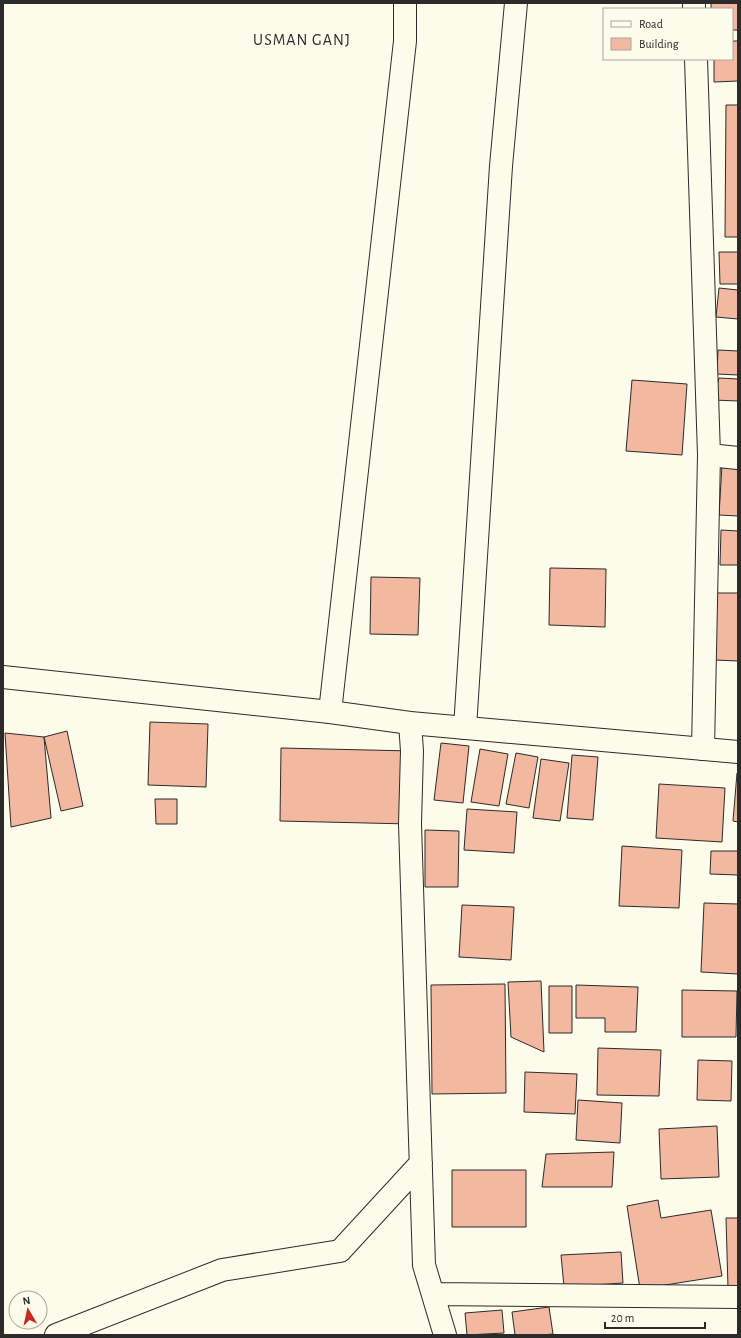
<svg xmlns="http://www.w3.org/2000/svg" width="741" height="1338" font-family="'Alegreya Sans',sans-serif">
<style>
.building{fill:#f2b8a0;stroke:#2b2b2b}
.lines{fill:none;stroke-linecap:round;stroke-linejoin:round}
.street-casing{stroke:#2b2b2b;stroke-width:24}
.secondary-casing{stroke:#2b2b2b;stroke-width:24}
.street{stroke:#fdfbea;stroke-width:22}
.secondary{stroke:#fdfbea;stroke-width:22}
.labels{text-anchor:middle;dominant-baseline:central;stroke-width:3;stroke-linejoin:round;paint-order:stroke}
.neighbourhood-label{font-size:16px;letter-spacing:1px;fill:#2b2b2b;stroke:#fdfbea}
</style>
<rect width="100%" height="100%" fill="#fdfbea"/>
<path class="building" d="M711 3H738V30H732V9H711Z
M732 41H738V81L714 82V59H732Z
M726 105H738V237H725Z
M719 252H738V284H720Z
M719 288 738 290V319L716 317Z
M718 350 738 351V375L717 374Z
M719 378 738 379V401L713 400Z
M632 380 687 384 682 455 626 451Z
M722 465 738 466V516L719 515Z
M721 530 738 531V565H720Z
M550 568 606 569 605 627 549 625Z
M371 577 420 578 418 635 370 634Z
M716 593H738V661L715 660Z
M150 722 208 724 206 787 148 785Z
M67 731 83 806 61 811 44 737Z
M5 733 44 737 51 818 11 827Z
M441 743 469 746 463 803 434 800Z
M281 748 412 751 410 824 280 821Z
M480 749 508 754 499 806 471 802Z
M516 753 538 757 529 808 506 804Z
M572 755 598 757 593 820 567 818Z
M541 759 569 763 560 821 533 818Z
M737 773H738V822L733 821Z
M659 784 725 788 722 842 656 838Z
M155 799H177V824H156Z
M467 809 517 812 514 853 464 850Z
M425 830 459 831 458 887H425Z
M622 846 682 850 679 908 619 906Z
M711 851H738V875L710 874Z
M704 903 738 904V974L701 972Z
M462 905 514 907 511 960 459 957Z
M541 981 544 1052 511 1037 508 982Z
M505 984 506 1093 432 1094 431 985Z
M576 985 638 987 636 1032H605V1018H576Z
M549 986H572V1033H549Z
M682 990 737 991 736 1037H682Z
M598 1048 661 1050 659 1096 597 1095Z
M698 1060 732 1061 731 1101 697 1100Z
M525 1072 577 1074 575 1114 524 1112Z
M578 1100 622 1103 620 1143 576 1140Z
M717 1126 719 1177 661 1179 659 1129Z
M614 1152 612 1187H542L546 1154Z
M452 1170H526V1227H452Z
M658 1200 661 1218 711 1210 722 1276 640 1289 627 1206Z
M726 1218H738V1288H728Z
M621 1252 623 1283 564 1287 561 1255Z
M549 1307 553 1334 542 1335H515L512 1312Z
M502 1310 504 1333 467 1335 465 1313Z"/>
<g class="lines">
<defs>
<path id="street" d="M694 3V9
M696 59 709 455 738 458
M330 712 405 41V3
M410 723 412 751 410 824 424 1265 445 1335
M465 728 501 166 516 3
M703 749 709 455
M433 1294 738 1297
M56 1335 222 1270 340 1251 421 1163"/>
<path id="secondary" d="M3 677 330 712 410 723 738 752"/>
</defs>
<use href="#street" class="street-casing"/>
<use href="#secondary" class="secondary-casing"/>
<use href="#street" class="street"/>
<use href="#secondary" class="secondary"/>
</g>
<g class="labels">
<g class="neighbourhood-label">
<text x="302" y="40">USMAN GANJ</text>
</g>
</g>
<rect width="741" height="1338" fill="none" stroke="#2b2b2b" stroke-width="8"/>
<rect x="603" y="8" width="130" height="52" fill="#fdfbea" stroke="#a9a89e"/>
<rect x="611" y="21" width="20" height="6" fill="#fdfbea" stroke="#a9a89e"/>
<text x="639" y="28" font-size="12" fill="#2b2b2b">Road</text>
<rect x="611" y="38" width="20" height="12" fill="#f2b8a0" stroke="#a9a89e"/>
<text x="639" y="48" font-size="12" fill="#2b2b2b">Building</text>
<g transform="translate(28 1310) rotate(351)"><circle r="19" fill="#fdfbea" stroke="#a9a89e"/>
<path d="M0-3L7 15L0 10L-7 15Z" fill="#c62828"/>
<text y="-6" font-size="11" font-weight="bold" text-anchor="middle" fill="#2b2b2b">N</text>
</g>
<path d="M605 1322v6h100v-6" fill="none" stroke="#2b2b2b" stroke-width="2"/>
<text x="611" y="1322" font-size="12" fill="#2b2b2b" stroke="#fdfbea" stroke-width="3" paint-order="stroke">20 m</text>
</svg>
